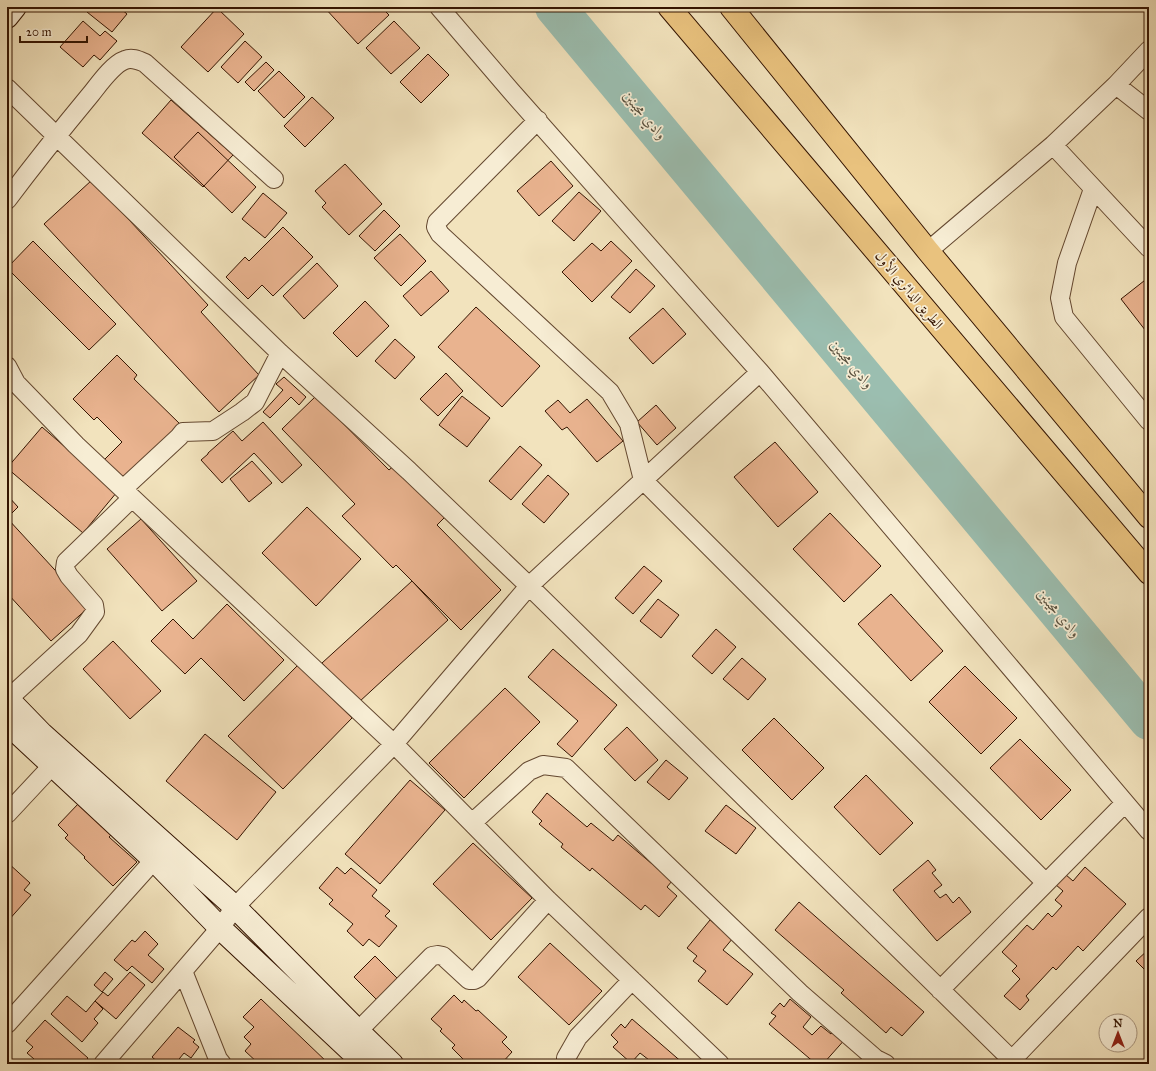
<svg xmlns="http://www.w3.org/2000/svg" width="1156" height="1071" font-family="'IM FELL Great Primer',Amiri,serif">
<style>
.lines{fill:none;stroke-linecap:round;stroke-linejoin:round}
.river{stroke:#9bbeb0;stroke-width:40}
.building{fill:#e9b38f;stroke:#341401}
.street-casing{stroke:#644830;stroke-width:20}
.secondary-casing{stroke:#341401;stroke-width:24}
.highway-casing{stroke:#341401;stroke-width:24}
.street{stroke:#f7edd4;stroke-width:18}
.secondary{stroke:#f7edd4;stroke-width:22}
.highway{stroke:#e9c27e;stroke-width:22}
.labels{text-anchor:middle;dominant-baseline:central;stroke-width:3.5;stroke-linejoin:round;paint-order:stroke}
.street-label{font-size:14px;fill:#341401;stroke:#f7edd4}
.water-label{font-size:15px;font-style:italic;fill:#58503e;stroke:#f7edd4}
</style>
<rect width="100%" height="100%" fill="#f2e3bd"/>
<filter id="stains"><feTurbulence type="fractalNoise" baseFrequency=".005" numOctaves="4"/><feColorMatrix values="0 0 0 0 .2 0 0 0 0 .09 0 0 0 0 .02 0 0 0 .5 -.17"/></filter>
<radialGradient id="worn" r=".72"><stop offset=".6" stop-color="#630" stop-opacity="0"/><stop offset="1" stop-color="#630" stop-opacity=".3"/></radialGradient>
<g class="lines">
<path class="river" d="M555 7 1149 720"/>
</g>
<path class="building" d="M91 7H121L120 8 127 14 112 32 87 12Z
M324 7H381L389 15 358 44Z
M217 8 244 34 208 72 181 47Z
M83 21 100 36 105 31 117 41 100 60 94 55 83 67 60 47Z
M394 21 420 48 391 74 366 48Z
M245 41 262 57 238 83 221 67Z
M428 54 449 75 421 103 400 82Z
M266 62 274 70 254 91 245 82Z
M279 71 305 97 284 118 258 91Z
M312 97 334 118 305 147 284 126Z
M171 100 233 155 203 187 142 133Z
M198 132 256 187 232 213 174 157Z
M551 161 573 186 539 216 517 191Z
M345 164 382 204 349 235 322 207 326 203 315 191Z
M92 180 208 305 201 312 259 375 219 412 44 224Z
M579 192 601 211 574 241 552 221Z
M263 193 287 213 265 238 242 219Z
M384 210 400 226 375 251 359 236Z
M283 227 313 257 273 296 262 285 248 299 226 277 245 257 249 261Z
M400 234 426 261 401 286 374 258Z
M33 241 116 324 89 350 7 268Z
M611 241 632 261 592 302 562 272 592 243 601 251Z
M317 263 338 286 304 319 283 296Z
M636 269 655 286 630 313 611 297Z
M431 271 449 291 421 316 403 296Z
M1149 277V335L1121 299Z
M365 301 389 326 357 357 333 333Z
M476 307 540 366 502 407 438 347Z
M663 308 686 334 653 364 629 338Z
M395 339 415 357 395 379 375 361Z
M117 355 137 375 134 379 181 425 124 480 104 460 122 442 97 417 94 420 73 399Z
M446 373 463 391 438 416 420 399Z
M284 377 306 397 299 405 291 397 270 418 263 412 283 390 276 384Z
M316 396 389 470 397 463 448 514 437 525 501 590 461 630 396 565 393 568 342 516 355 504 282 429Z
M462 396 490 418 467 447 439 425Z
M587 399 623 441 597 462 567 427 562 430 545 411 558 400 570 413Z
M656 405 676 428 657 445 637 422Z
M263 422 302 465 282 483 254 453 222 483 201 460 208 454V453L233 431 242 441Z
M42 427 117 492 83 533 7 468Z
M775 442 818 492 778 527 734 477Z
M520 446 542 465 511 500 489 481Z
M252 461 272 483 249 502 230 479Z
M548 475 569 494 544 523 522 504Z
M7 495 18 507 7 518 89 607 51 641 7 593Z
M307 507 361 559 316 606 262 553Z
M830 513 881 566 844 602 793 549Z
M141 519 197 581 162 611 107 549Z
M644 566 662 581 633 614 615 598Z
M412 581 448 620 359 702 322 663Z
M891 594 943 651 911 681 858 624Z
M658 599 679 615 661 638 640 621Z
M227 604 284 660 244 701 201 658 185 674 151 641 173 619 193 639Z
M716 629 736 647 712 674 692 656Z
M113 641 161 691 130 719 83 669Z
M553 649 617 705 572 757 557 744 578 721 528 677Z
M742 658 766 679 748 700 723 679Z
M298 665 352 718 283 789 228 736Z
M965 666 1017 718 981 754 929 702Z
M505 688 540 722 464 798 429 763Z
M774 718 824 768 792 800 742 750Z
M627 727 658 760 635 781 604 749Z
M205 734 276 792 237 840 166 781Z
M1020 739 1071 790 1041 820 990 768Z
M666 760 688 778 669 800 647 782Z
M866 775 913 823 880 855 834 807Z
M410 780 445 810 380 884 345 854Z
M547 793 587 827 591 823 613 841 618 835 672 881 667 887 677 896 659 917 645 905 641 910 592 868 590 871 561 847 563 844 539 824 542 821 532 812Z
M79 803 115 831 109 837 137 862 113 886 84 858 85 857 65 838 68 835 58 825Z
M726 805 756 828 736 854 705 831Z
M473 843 532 898 491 940 433 884Z
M928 860 936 870 932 873 942 885 934 891 940 898 946 894 953 903 959 897 971 912 937 941 893 890Z
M7 862 30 883 24 890 31 895 7 922Z
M337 867 345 874 351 868 377 890 372 896 390 911 385 916 397 926 379 947 369 939 363 946 347 931 353 924 329 904 333 900 319 888Z
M1085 867 1126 904 1083 951 1078 946 1056 970 1053 967 1026 996 1029 1000 1020 1010 1004 996 1020 979 1012 971 1017 966 1002 952 1027 925 1033 930 1048 913 1052 917 1062 906 1055 900 1063 891 1055 884 1065 874 1073 881Z
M799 902 924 1012 902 1036 891 1027 886 1033 841 993 844 990 775 930Z
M710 920 733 938 723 950 753 974 727 1005 698 981 706 971 693 961 697 956 687 948Z
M145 931 158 944 148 955 164 969 152 983 132 966 127 971 114 960 132 940 135 942Z
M550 943 602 991 569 1025 518 977Z
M1149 949V964L1144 969 1136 961Z
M375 956 400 981 379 1002 354 977Z
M105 972 113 979 102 992 94 985Z
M130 972 145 985 116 1019 95 1001 103 992 108 996Z
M454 995 462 1003 464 1000 476 1011 478 1010 507 1037 502 1042 512 1052 501 1064H468L452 1048 455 1045 440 1031 442 1029 431 1019Z
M67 996 86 1012 95 1001 103 1009 94 1019 98 1023 82 1042 51 1014Z
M261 999 329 1064H259L245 1051 251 1044 244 1037 254 1027 243 1017Z
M790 999 811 1017 803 1027 812 1035 821 1026 831 1034 836 1028 847 1037 823 1064H816L769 1024 776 1016 771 1013 780 1003 784 1007Z
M632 1019 684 1064H646L649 1060 640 1053 631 1063 613 1047 618 1042 611 1035 621 1024 625 1028Z
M45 1020 88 1058 83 1064H30L34 1059 27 1053 33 1047 26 1041Z
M178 1027 195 1040 193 1042 199 1047 191 1058 184 1053 175 1064H160L152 1057Z
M507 1059 514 1064H503Z
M520 1060 526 1064H517Z"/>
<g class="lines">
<defs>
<path id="street" d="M439 7 511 91 760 372 1149 831
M1116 85 1149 111
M7 88 280 353 409 471 529 586 1012 1060
M538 120 437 222 436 227 440 234 610 392 629 424 643 480 1046 883
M1053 145 1149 248
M1093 189 1067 263 1060 298 1064 317 1149 421
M7 200C34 164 62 129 91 94 99 84 113 64 125 60 132 57 138 60 145 63L274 179
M928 251 1053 145 1116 85 1149 50
M7 366 16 383 76 445 394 744 548 900 720 1064
M123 489 179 437 183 432 213 431 242 412 255 402 280 353
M8 699 79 634 95 612 94 605 69 576 65 569 66 562 132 498
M7 814 61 756
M472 823 529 771 543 765 566 768 800 993 876 1059 886 1064
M183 971 218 1059 222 1064
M940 990 1125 803
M7 1024 154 860
M358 1031 432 956 438 955 443 956 469 980H474L478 978 548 900
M103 1064 220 928 235 907 394 744 529 586 760 372
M566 1064V1058L578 1037 632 980
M1008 1064 1149 917"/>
<path id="secondary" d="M7 17 15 7
M7 698 42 734 235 907 358 1031 392 1064
M7 723 154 860 220 928 365 1064"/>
<path id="highway" d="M669 7 1149 573
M731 7 928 251 1149 517"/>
</defs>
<use href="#street" class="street-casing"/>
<use href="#secondary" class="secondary-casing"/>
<use href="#highway" class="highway-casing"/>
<use href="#street" class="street"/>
<use href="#secondary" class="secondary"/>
<use href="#highway" class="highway"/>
</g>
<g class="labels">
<g class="street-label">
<text transform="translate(909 290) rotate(50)">الطريق الدائري الأول</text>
</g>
<g class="water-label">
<text transform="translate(645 115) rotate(50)">وادي مجينين</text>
<text transform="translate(852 364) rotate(50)">وادي مجينين</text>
<text transform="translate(1059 613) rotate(50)">وادي مجينين</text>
</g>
</g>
<rect width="1156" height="1071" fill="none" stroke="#f2e3bd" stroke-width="24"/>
<rect x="8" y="8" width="1140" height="1055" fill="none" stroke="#341401" stroke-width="2"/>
<rect x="12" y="12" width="1132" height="1047" fill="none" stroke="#341401"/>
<g transform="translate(1118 1033)"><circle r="19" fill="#f7edd4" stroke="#a99680"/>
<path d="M0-3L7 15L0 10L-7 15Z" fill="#8f2418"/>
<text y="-6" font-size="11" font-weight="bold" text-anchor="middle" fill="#341401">N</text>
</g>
<path d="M20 36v6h67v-6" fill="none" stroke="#341401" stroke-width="2"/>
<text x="26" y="36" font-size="12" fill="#341401" stroke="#f7edd4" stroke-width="3" paint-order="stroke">20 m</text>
<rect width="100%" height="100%" filter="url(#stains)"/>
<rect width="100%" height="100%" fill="url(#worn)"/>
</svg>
